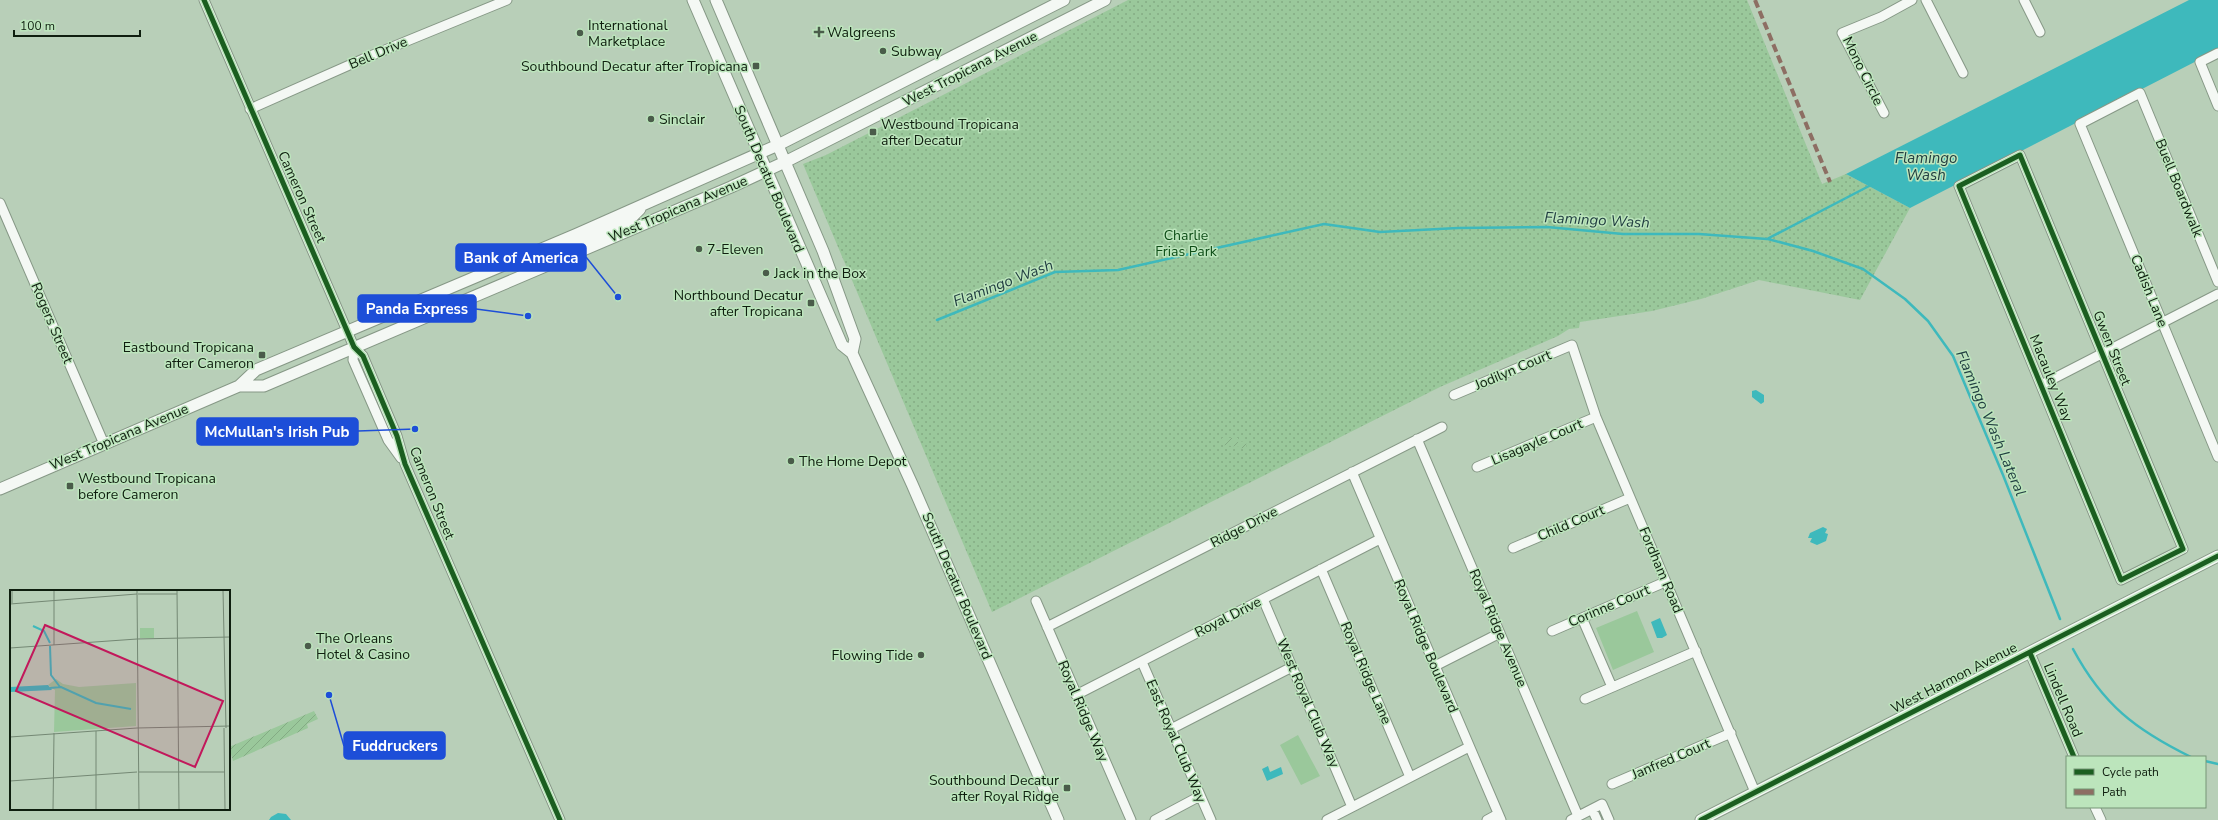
<svg xmlns="http://www.w3.org/2000/svg" width="2218" height="820" font-family="'Nunito Sans',sans-serif">
<style>
.grass{fill:#9ac89b}
.park{fill:url(#park-dots)}
.garden{fill:url(#garden-furrows)}
.water{fill:#3eb9bc}
.lines{fill:none;stroke-linecap:round;stroke-linejoin:round}
.stream{stroke:#3eb9bc;stroke-width:2.5}
.minor-casing{stroke:#869886;stroke-width:11}
.major-casing{stroke:#869886;stroke-width:13}
.minor{stroke:#f4f8f4;stroke-width:9}
.major{stroke:#f4f8f4;stroke-width:11}
.quiet{stroke:#8d6e63;stroke-width:4;stroke-dasharray:8 4;stroke-linecap:butt}
.cycleway-casing{stroke:#bce5bc;stroke-width:8}
.cycleway{stroke:#1b5e20;stroke-width:5}
.poi-dot{fill:#4a5c4a;stroke:#bce5bc;stroke-width:1.5}
.labels{text-anchor:middle;dominant-baseline:central;stroke-width:3;stroke-linejoin:round;paint-order:stroke}
.poi-label{font-size:14px;fill:#0f1e0f;stroke:#bce5bc;text-anchor:start}
.street-label{font-size:14px;fill:#0f1e0f;stroke:#bce5bc}
.park-label{font-size:14px;fill:#0f4e18;stroke:#bce5bc}
.water-label{font-size:15px;font-style:italic;fill:#213e41;stroke:#bce5bc}
.inset-river{fill:none;stroke:#3eb9bc;stroke-width:2}
.inset-road{fill:none;stroke:#748874;stroke-width:1}
.view{fill:#c2185b;fill-opacity:0.15;stroke:#c2185b;stroke-width:2}
.inset-edge{fill:none;stroke:#0f1e0f;stroke-width:2}
.leader{fill:none;stroke:#1d4ed8;stroke-width:1.5}
.callout-dot{fill:#1d4ed8;stroke:#bce5bc;stroke-width:1.5}
.callout{fill:#1d4ed8;stroke:#1d4ed8;stroke-width:1.5}
.callout-label{font-size:15px;text-anchor:middle;font-weight:bold;fill:#fff}
</style>
<defs>
<pattern id="park-dots" width="8" height="8" patternUnits="userSpaceOnUse"><rect width="8" height="8" fill="#9ac89b"/><path d="M2 2h.1M6 6h.1" fill="none" stroke="#84ab84" stroke-width="1.8" stroke-linecap="round"/></pattern>
<pattern id="garden-furrows" width="10" height="10" patternUnits="userSpaceOnUse"><rect width="10" height="10" fill="#9ac89b"/><path d="M-1 1l2-2M0 10L10 0M9 11l2-2" fill="none" stroke="#84ab84"/></pattern>
</defs>
<rect width="100%" height="100%" fill="#b8cfb8"/>
<path class="grass" d="M1637 611 1654 652 1613 670 1596 628Z
M1298 735 1320 776 1301 785 1280 745Z"/>
<path class="park" d="M1128 0H1747L1822 184 1846 174 1910 208 1860 300 1759 280 1701 299 1652 311 1580 322 1579 328 1569 329 1558 336 1440 387 992 612 803 164 826 155Z"/>
<path class="garden" d="M1222 438H1238V442L1246 441 1247 452 1240 447 1223 445Z
M314 711 318 719 307 724 308 728 233 761 229 747Z"/>
<path class="water" d="M2189 0H2218V50L1910 208 1846 174Z
M1756 390 1764 395V402L1761 404 1752 397V391Z
M1823 527 1827 529 1825 533 1828 534 1826 541 1817 545 1810 542 1812 538H1808L1810 533Z
M1660 618 1667 635 1662 638H1657L1651 622Z
M1268 766 1270 772 1281 767 1283 774 1267 781 1262 769Z
M278 813 286 814 291 820H269L271 817Z"/>
<g class="lines">
<path class="stream" d="M1768 239 1813 251 1863 269 1905 299 1928 321 1953 356 2003 475 2060 619
M937 320 1055 272 1118 270 1324 224 1380 232 1458 228 1547 227 1623 234H1699L1767 239 1871 185
M2073 649C2103 705 2136 730 2191 757
M2205 761 2218 764"/>
<defs>
<path id="minor" d="M204 0 354 347 363 356 397 436 405 464 560 820
M1926 0 1963 73
M2024 0 2040 32
M2218 53 2200 62 2218 106
M250 109 363 59 507 0
M1884 113 1842 33 1881 17 1912 0
M2020 155 2183 549 2121 580 1959 186Z
M0 203 104 444
M2218 282 2140 93 2080 124 2218 457
M354 347 353 360 388 440 401 458
M2041 385 2218 294
M1454 395 1572 345 1596 417 1755 792
M1417 439 1578 816
M1477 467 1596 417
M1352 472 1501 820
M1513 548 1630 498
M1321 569 1410 777
M1263 599 1352 807
M1036 601 1131 820
M1582 618 1612 687
M1047 627 1442 427
M1552 631 1665 582
M2030 653 2074 757
M1142 662 1211 820
M1435 666 1500 633
M1076 695 1380 539
M1585 699 1696 651
M1171 729 1292 667
M1612 784 1731 733
M2095 807 2101 820
M1592 809 1597 820
M1155 820 1200 796
M1327 820 1469 747
M1487 820 1498 814
M1571 820 1602 804 1609 820"/>
<path id="major" d="M693 0 842 345 852 353 912 484 1058 820
M716 0 823 251 855 339 852 353
M568 256 571 247 574 244 629 220 640 209
M239 386H264L731 187 785 162 1105 0
M0 489 239 386 256 370 577 234 778 145 1064 0
M1701 820 2218 556"/>
</defs>
<use href="#minor" class="minor-casing"/>
<use href="#major" class="major-casing"/>
<use href="#minor" class="minor"/>
<use href="#major" class="major"/>
<path class="quiet" d="M1755 0 1830 182"/>
<defs>
<path id="cycleway" d="M204 0 354 347 363 356 397 436 405 464 560 820
M2020 155 2183 549 2121 580 1959 186Z
M2030 653 2074 757
M1701 820 2218 556"/>
</defs>
<use href="#cycleway" class="cycleway-casing"/>
<use href="#cycleway" class="cycleway"/>
</g>
<g class="poi-dot">
<path d="M817 26h4v4h4v4h-4v4h-4v-4h-4v-4h4z"/>
<circle cx="580" cy="33" r="4"/>
<circle cx="883" cy="51" r="4"/>
<rect x="752" y="62" width="8" height="8" rx="2"/>
<circle cx="651" cy="119" r="4"/>
<rect x="869" y="128" width="8" height="8" rx="2"/>
<circle cx="699" cy="249" r="4"/>
<circle cx="766" cy="273" r="4"/>
<rect x="807" y="299" width="8" height="8" rx="2"/>
<rect x="258" y="351" width="8" height="8" rx="2"/>
<circle cx="791" cy="461" r="4"/>
<rect x="66" y="482" width="8" height="8" rx="2"/>
<circle cx="308" cy="646" r="4"/>
<circle cx="921" cy="655" r="4"/>
<rect x="1063" y="784" width="8" height="8" rx="2"/>
</g>
<g class="labels">
<g class="poi-label">
<text x="588" y="25">International<tspan x="588" dy="16">Marketplace</tspan></text>
<text x="827" y="32">Walgreens</text>
<text x="891" y="51">Subway</text>
<text x="748" y="66" text-anchor="end">Southbound Decatur after Tropicana</text>
<text x="659" y="119">Sinclair</text>
<text x="881" y="124">Westbound Tropicana<tspan x="881" dy="16">after Decatur</tspan></text>
<text x="707" y="249">7-Eleven</text>
<text x="774" y="273">Jack in the Box</text>
<text x="803" y="295" text-anchor="end">Northbound Decatur<tspan x="803" dy="16">after Tropicana</tspan></text>
<text x="254" y="347" text-anchor="end">Eastbound Tropicana<tspan x="254" dy="16">after Cameron</tspan></text>
<text x="799" y="461">The Home Depot</text>
<text x="78" y="478">Westbound Tropicana<tspan x="78" dy="16">before Cameron</tspan></text>
<text x="316" y="638">The Orleans<tspan x="316" dy="16">Hotel &amp; Casino</tspan></text>
<text x="913" y="655" text-anchor="end">Flowing Tide</text>
<text x="1059" y="780" text-anchor="end">Southbound Decatur<tspan x="1059" dy="16">after Royal Ridge</tspan></text>
</g>
<g class="street-label">
<text transform="translate(378 53) rotate(-23)">Bell Drive</text>
<text transform="translate(970 69) rotate(-27)">West Tropicana Avenue</text>
<text transform="translate(1863 71) rotate(64)">Mono Circle</text>
<text transform="translate(769 179) rotate(67)">South Decatur Boulevard</text>
<text transform="translate(2179 188) rotate(68)">Buell Boardwalk</text>
<text transform="translate(302 197) rotate(66)">Cameron Street</text>
<text transform="translate(678 209) rotate(-23)">West Tropicana Avenue</text>
<text transform="translate(2149 291) rotate(68)">Cadish Lane</text>
<text transform="translate(52 323) rotate(67)">Rogers Street</text>
<text transform="translate(2112 348) rotate(68)">Gwen Street</text>
<text transform="translate(1513 370) rotate(-23)">Jodilyn Court</text>
<text transform="translate(2051 378) rotate(68)">Macauley Way</text>
<text transform="translate(119 437) rotate(-23)">West Tropicana Avenue</text>
<text transform="translate(1537 442) rotate(-23)">Lisagayle Court</text>
<text transform="translate(432 493) rotate(68)">Cameron Street</text>
<text transform="translate(1571 523) rotate(-23)">Child Court</text>
<text transform="translate(1244 527) rotate(-27)">Ridge Drive</text>
<text transform="translate(1661 570) rotate(67)">Fordham Road</text>
<text transform="translate(957 586) rotate(67)">South Decatur Boulevard</text>
<text transform="translate(1609 606) rotate(-23)">Corinne Court</text>
<text transform="translate(1228 617) rotate(-27)">Royal Drive</text>
<text transform="translate(1498 628) rotate(67)">Royal Ridge Avenue</text>
<text transform="translate(1426 646) rotate(67)">Royal Ridge Boulevard</text>
<text transform="translate(1366 673) rotate(67)">Royal Ridge Lane</text>
<text transform="translate(1954 678) rotate(-27)">West Harmon Avenue</text>
<text transform="translate(2063 700) rotate(67)">Lindell Road</text>
<text transform="translate(1308 703) rotate(67)">West Royal Club Way</text>
<text transform="translate(1083 711) rotate(67)">Royal Ridge Way</text>
<text transform="translate(1176 741) rotate(67)">East Royal Club Way</text>
<text transform="translate(1671 759) rotate(-23)">Janfred Court</text>
</g>
<g class="park-label">
<text x="1186" y="235">Charlie<tspan x="1186" dy="16">Frias Park</tspan></text>
</g>
<g class="water-label">
<text x="1926" y="158">Flamingo<tspan x="1926" dy="17">Wash</tspan></text>
<text transform="translate(1597 220) rotate(3)">Flamingo Wash</text>
<text transform="translate(1003 283) rotate(-21)">Flamingo Wash</text>
<text transform="translate(1991 423) rotate(67)">Flamingo Wash Lateral</text>
</g>
</g>
<g transform="translate(10 590)">
<rect width="220" height="220" fill="#b8cfb8"/>
<path d="M130 38H144V48H130Z" fill="#9ac89b"/>
<path d="M46 89 53 94 69 97 126 93V136L44 142 45 100 38 95Z" fill="#9ac89b"/>
<path d="M38 95 42 100 0 102V97Z" fill="#3eb9bc"/>
<path class="inset-river" d="M23 36 34 41 40 53M40 56 41 85 50 97M40 98 51 97 86 113 121 119"/>
<path class="inset-road" d="M2 0V13M127 0 129 220M167 0 169 220M213 0 216 138M128 4H167M0 14 127 4M44 55V0M0 58 127 49 220 47M214 138 215 220M0 147 127 138 220 136M129 182H215M0 191 127 182M43 220 44 143M86 220V141"/>
<path class="view" d="M35 35 213 111 185 177 6 101Z"/>
<rect width="220" height="220" class="inset-edge"/>
</g>
<path class="leader" d="M618 297L586 257M528 316L476 309M415 429L358 431M329 695L344 746"/>
<g class="callout-dot">
<circle cx="618" cy="297" r="4"/>
<circle cx="528" cy="316" r="4"/>
<circle cx="415" cy="429" r="4"/>
<circle cx="329" cy="695" r="4"/>
</g>
<g class="callout">
<rect x="456" y="244" width="130" height="27" rx="4"/>
<rect x="358" y="295" width="118" height="27" rx="4"/>
<rect x="197" y="418" width="161" height="27" rx="4"/>
<rect x="344" y="732" width="101" height="27" rx="4"/>
</g>
<g class="callout-label">
<text x="521" y="263">Bank of America</text>
<text x="417" y="314">Panda Express</text>
<text x="277" y="437">McMullan's Irish Pub</text>
<text x="395" y="751">Fuddruckers</text>
</g>
<rect x="2066" y="756" width="140" height="52" fill="#bce5bc" stroke="#779577"/>
<rect x="2074" y="769" width="20" height="6" fill="#1b5e20" stroke="#779577"/>
<text x="2102" y="776" font-size="12" fill="#0f1e0f">Cycle path</text>
<rect x="2074" y="789" width="20" height="6" fill="#8d6e63" stroke="#779577"/>
<text x="2102" y="796" font-size="12" fill="#0f1e0f">Path</text>
<path d="M14 30v6h126v-6" fill="none" stroke="#0f1e0f" stroke-width="2"/>
<text x="20" y="30" font-size="12" fill="#0f1e0f" stroke="#bce5bc" stroke-width="3" paint-order="stroke">100 m</text>
</svg>
